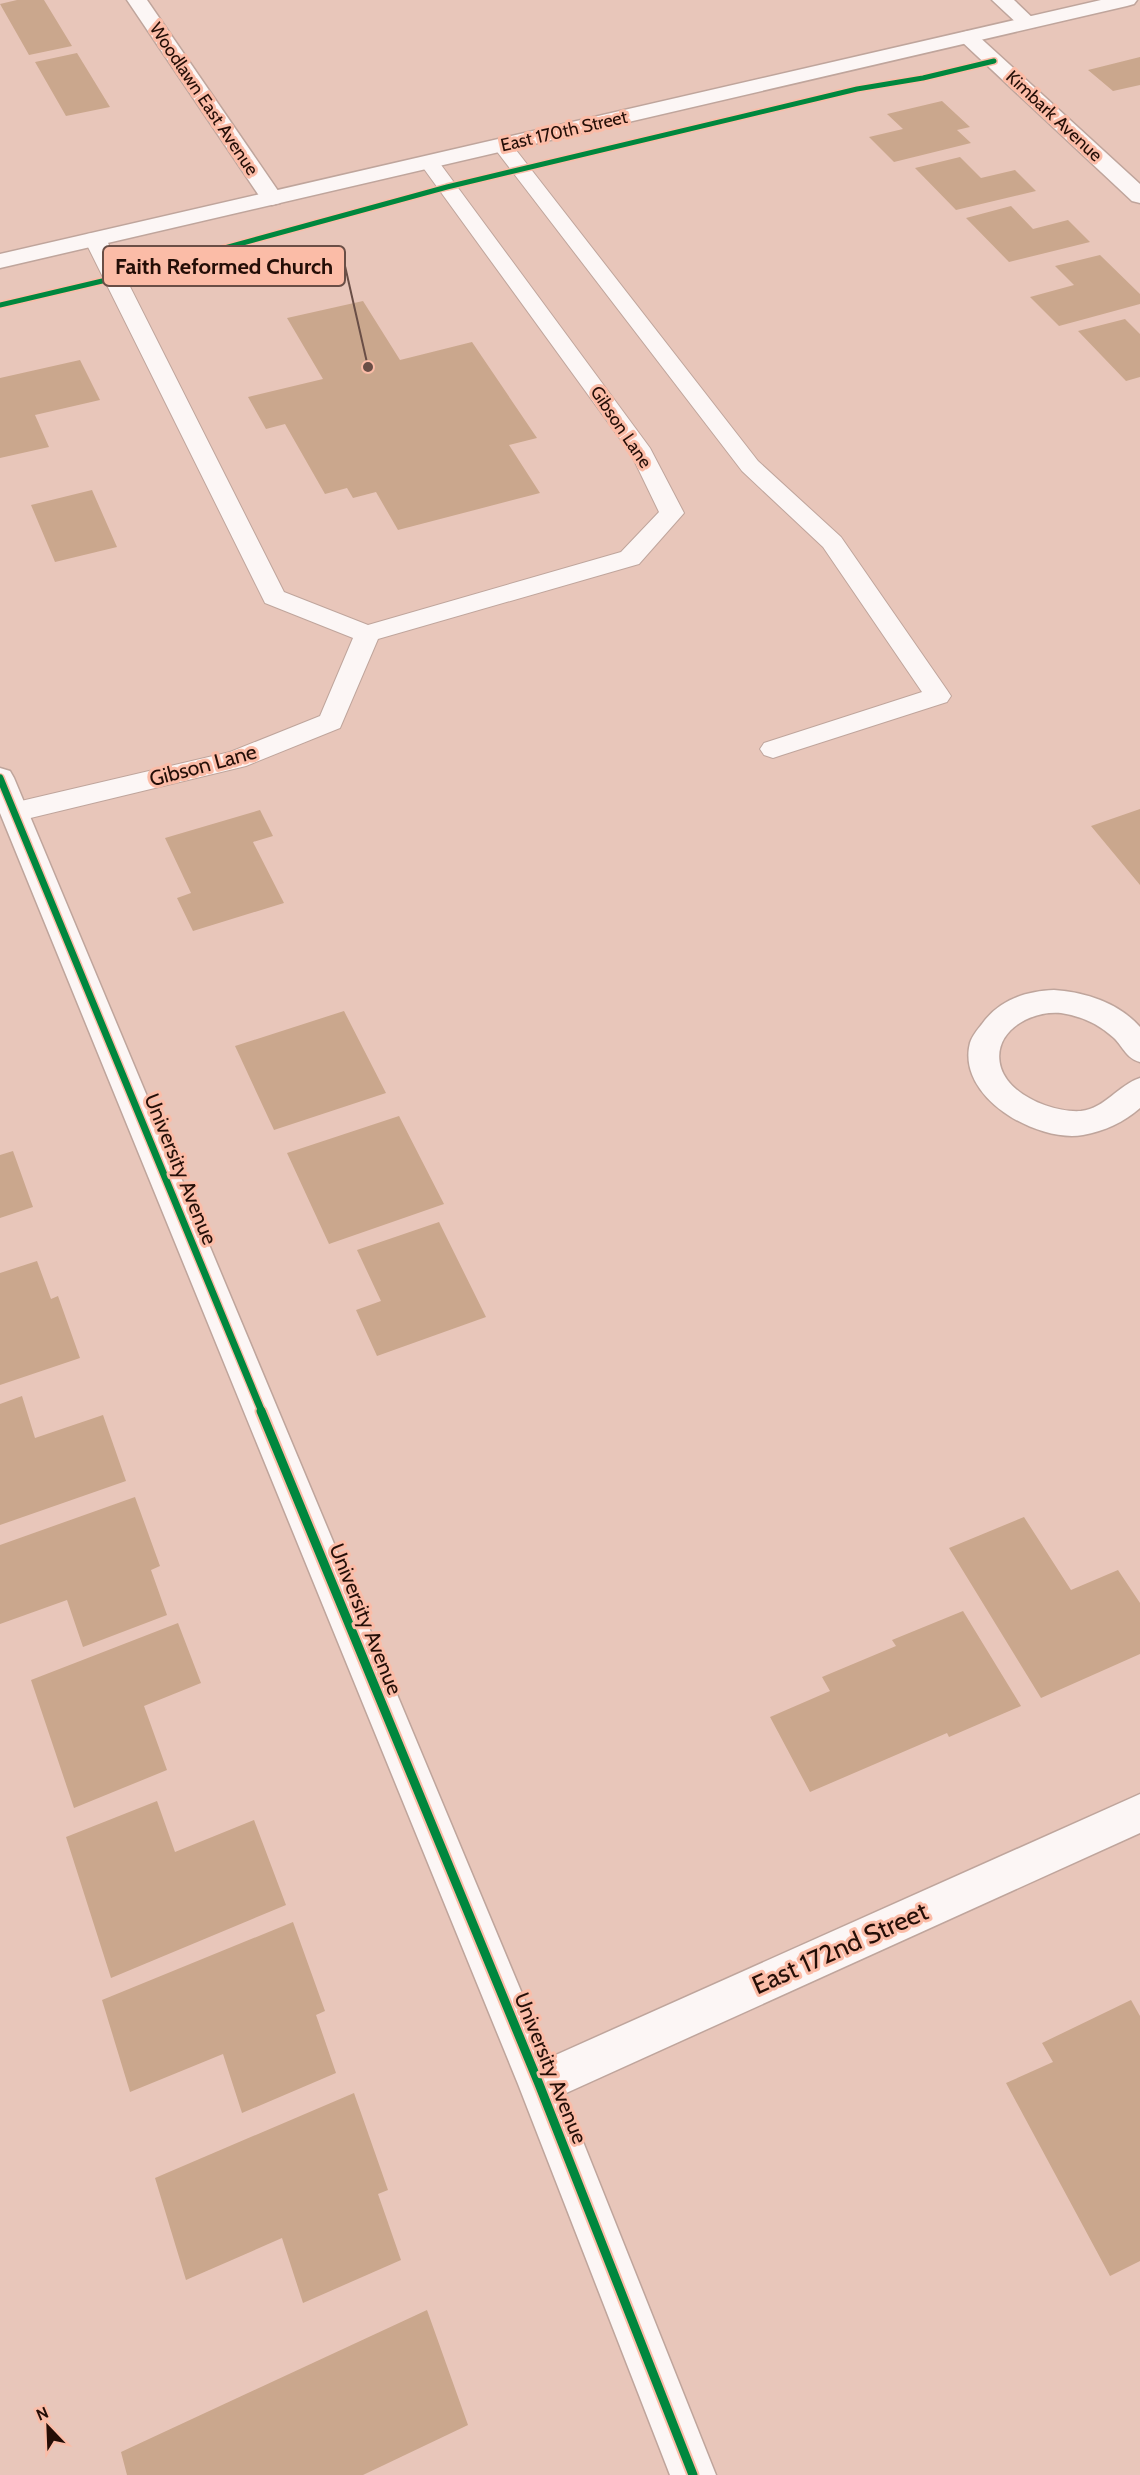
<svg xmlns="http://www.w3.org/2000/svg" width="1140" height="2475" font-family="Cabin,sans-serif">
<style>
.building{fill:#caa78d}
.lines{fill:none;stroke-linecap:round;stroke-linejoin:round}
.lane-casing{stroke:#bfa59c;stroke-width:2}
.street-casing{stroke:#bfa59c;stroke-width:3}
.secondary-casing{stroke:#bfa59c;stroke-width:3}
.lane{fill:#fcf6f5;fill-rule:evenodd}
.street{fill:#fcf6f5;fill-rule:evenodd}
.secondary{fill:#fcf6f5;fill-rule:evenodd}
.cycleway-far2-casing{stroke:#fbbca7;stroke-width:8}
.cycleway-far1-casing{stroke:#fbbca7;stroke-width:10}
.cycleway-casing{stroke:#fbbca7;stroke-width:13}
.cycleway-far2{stroke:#00873e;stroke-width:5}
.cycleway-far1{stroke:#00873e;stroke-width:7}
.cycleway{stroke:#00873e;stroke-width:9}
.labels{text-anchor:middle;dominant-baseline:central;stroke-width:6;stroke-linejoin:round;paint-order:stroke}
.far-street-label{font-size:18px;fill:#240e07;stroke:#fbbca7}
.street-label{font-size:21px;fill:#240e07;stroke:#fbbca7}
.near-street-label{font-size:26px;fill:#240e07;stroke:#fbbca7}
.leader{fill:none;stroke:#694e46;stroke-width:2}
.callout-dot{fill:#694e46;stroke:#fbbca7;stroke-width:2}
.callout{fill:#fbbca7;stroke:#694e46;stroke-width:2}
.callout-label{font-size:22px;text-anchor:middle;font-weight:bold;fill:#240e07}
</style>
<rect width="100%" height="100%" fill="#e8c6ba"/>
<path class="building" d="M17 0H44L72 46 29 55 0 4Z
M77 53 110 107 66 116 35 62Z
M1140 57V85L1113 91 1088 70Z
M942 101 970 127 957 130 971 143 894 162 869 137 903 129 887 114Z
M960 157 981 178 1015 170 1036 191 956 210 915 168Z
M1011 206 1033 229 1068 220 1090 242 1009 262 966 218Z
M1100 255 1140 294V304L1059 326 1030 297 1074 285 1055 266Z
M363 301 400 360 472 342 537 438 509 445 540 493 398 530 376 492 353 498 347 488 325 494 285 424 266 429 248 397 323 379 287 318Z
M1125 319 1140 334V377L1126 381 1078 331Z
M80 360 100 400 35 415 49 447 0 458V378Z
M92 490 117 547 55 562 31 505Z
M1140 809V885L1091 826Z
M260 810 273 836 253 842 284 903 193 931 177 898 191 893 165 838Z
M344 1011 386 1093 274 1130 235 1046Z
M399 1116 444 1204 329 1244 287 1153Z
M13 1151 33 1207 0 1218V1155Z
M439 1222 486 1317 377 1356 356 1310 381 1301 357 1250Z
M37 1261 51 1299 58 1296 80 1358 0 1385V1273Z
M22 1396 35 1438 103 1415 126 1481 0 1525V1404Z
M135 1497 160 1566 151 1570 167 1615 83 1647 67 1600 0 1624V1545Z
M1024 1517 1071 1590 1118 1570 1140 1603V1654L1041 1698 949 1548Z
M963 1611 1021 1706 949 1737 947 1733 810 1792 770 1717 830 1691 822 1677 896 1646 892 1640Z
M178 1623 201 1683 144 1706 167 1770 74 1808 31 1680Z
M157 1801 175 1852 254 1820 286 1905 111 1978 66 1837Z
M293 1922 325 2011 316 2015 336 2073 242 2113 223 2054 130 2092 102 2000Z
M1131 2000 1140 2016V2261L1110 2276 1006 2083 1053 2062 1042 2043Z
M354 2093 388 2190 378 2194 401 2260 303 2303 282 2238 186 2280 155 2178Z
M427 2310 468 2425 363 2475H127L121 2452Z"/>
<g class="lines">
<defs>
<path id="lane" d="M502 139 509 141 758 461 841 537 947 690 951 696 947 702 782 755 773 758 764 755 760 749 764 743 922 692 823 547 742 471 495 149 492 145 495 141Z
M429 156 436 158 650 448 684 513 639 564 378 639 340 728 246 766 14 822 4 819 0 812 4 805 230 752 320 716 353 638 265 603 84 239 87 234 95 233 103 234 106 239 284 592 368 625 621 552 659 512 631 454 419 162 422 158Z"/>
<path id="street" d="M127 0H147L283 198 280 203 272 205 264 203Z
M992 0H1014L1038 23 1035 27H1021Z
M968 31 975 33 1140 184V203L1132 201 961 41 958 37 961 33Z
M0 768 10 771 14 778 549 2058 1140 1794V1833L564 2094 716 2475H670L518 2084 0 813Z
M1054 990C1085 992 1119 1003 1140 1027V1062C1126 1058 1124 1048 1114 1038 1099 1024 1081 1016 1061 1013 1031 1010 990 1032 1001 1068 1010 1096 1054 1113 1081 1111 1106 1108 1118 1085 1140 1078V1108C1124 1122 1105 1131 1083 1135 1037 1143 956 1097 970 1043 972 1036 978 1029 982 1024 999 1000 1026 991 1054 990Z"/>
<path id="secondary" d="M1101 0H1137L1134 4 1127 6 0 268V254Z"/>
</defs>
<use href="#lane" class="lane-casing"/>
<use href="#street" class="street-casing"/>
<use href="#secondary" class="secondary-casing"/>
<use href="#lane" class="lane"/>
<use href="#street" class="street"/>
<use href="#secondary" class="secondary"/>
<defs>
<path id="cycleway-far2" d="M0 305 115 278 447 187 857 89 923 78 994 61"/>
<path id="cycleway-far1" d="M0 778 262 1412"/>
<path id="cycleway" d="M261 1411 539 2084 693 2475"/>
</defs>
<use href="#cycleway-far2" class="cycleway-far2-casing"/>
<use href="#cycleway-far1" class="cycleway-far1-casing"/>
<use href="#cycleway" class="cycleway-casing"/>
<use href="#cycleway-far2" class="cycleway-far2"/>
<use href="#cycleway-far1" class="cycleway-far1"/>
<use href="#cycleway" class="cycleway"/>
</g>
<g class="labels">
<g class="far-street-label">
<text transform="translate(204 99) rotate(56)">Woodlawn East Avenue</text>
<text transform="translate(1054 116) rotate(43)">Kimbark Avenue</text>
<text transform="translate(564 131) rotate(-13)">East 170th Street</text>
<text transform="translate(621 427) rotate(56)">Gibson Lane</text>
</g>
<g class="street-label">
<text transform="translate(203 765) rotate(-15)">Gibson Lane</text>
<text transform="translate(181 1169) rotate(68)">University Avenue</text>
<text transform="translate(366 1619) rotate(68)">University Avenue</text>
<text transform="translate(551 2068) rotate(68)">University Avenue</text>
</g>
<g class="near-street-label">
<text transform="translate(840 1948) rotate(-24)">East 172nd Street</text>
</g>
</g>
<path class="leader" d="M368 367L345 266"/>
<circle class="callout-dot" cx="368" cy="367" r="6"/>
<rect class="callout" x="103" y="246" width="242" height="40" rx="6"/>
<g class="callout-label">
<text x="224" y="274">Faith Reformed Church</text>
</g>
<g transform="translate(48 2427) rotate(337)" stroke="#fbbca7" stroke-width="4.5" paint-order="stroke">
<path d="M0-4.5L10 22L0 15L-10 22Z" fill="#240e07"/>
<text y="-9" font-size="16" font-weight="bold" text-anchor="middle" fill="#240e07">N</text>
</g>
</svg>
